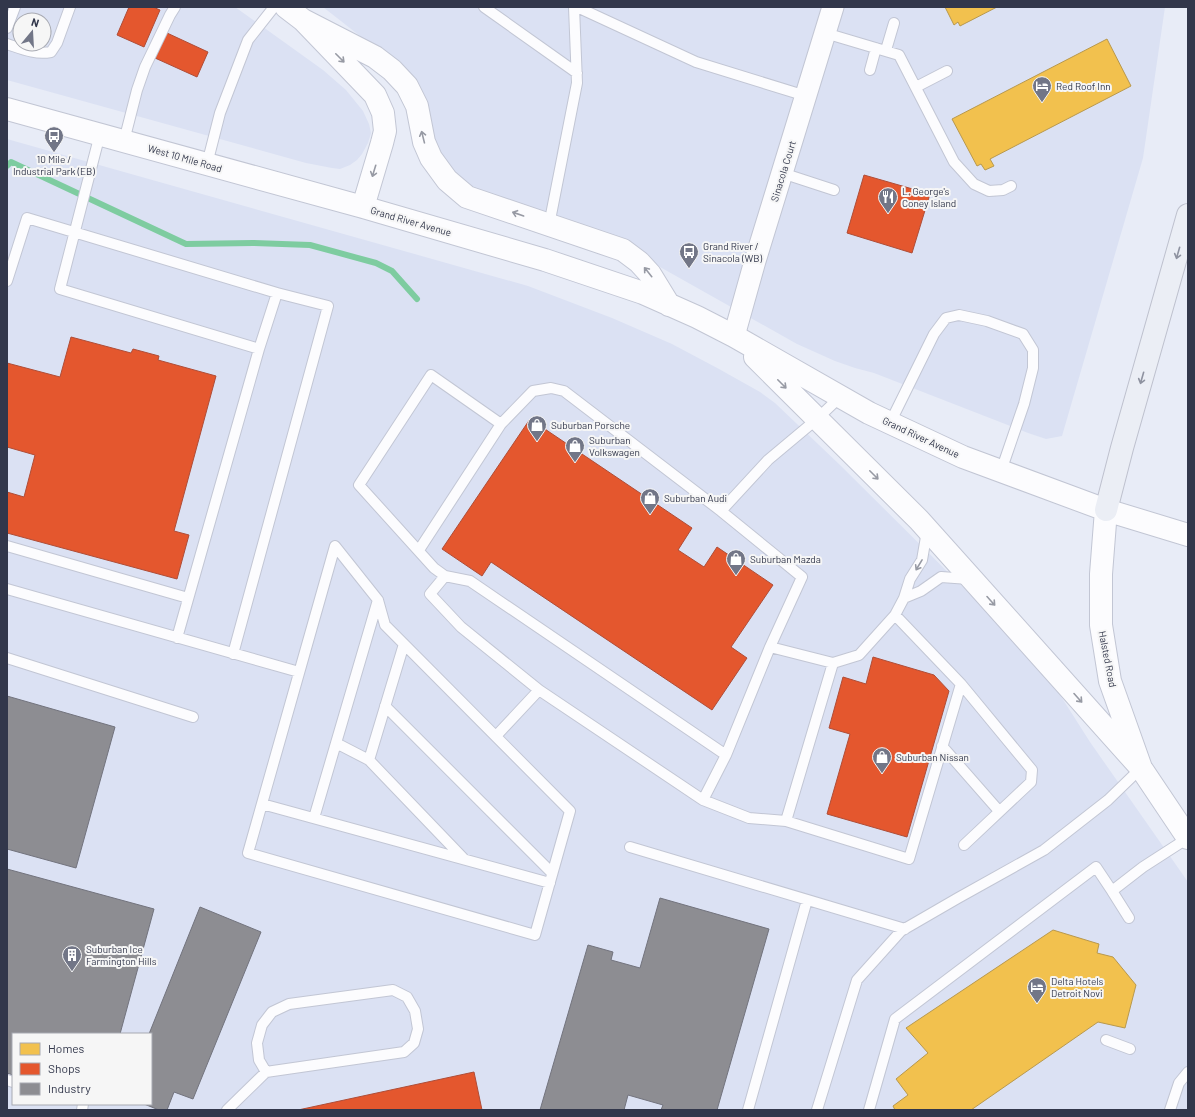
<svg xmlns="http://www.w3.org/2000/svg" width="1195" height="1117" font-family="Barlow,sans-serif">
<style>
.built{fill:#dbe1f3;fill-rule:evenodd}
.homes{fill:#f2c14e;stroke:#b8984d}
.shops{fill:#e4572e;stroke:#af4d37}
.industry{fill:#8d8d92;stroke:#72737d}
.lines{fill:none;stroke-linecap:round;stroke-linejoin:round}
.stream{stroke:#7ecca0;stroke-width:6}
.lane-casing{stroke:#c2c6d4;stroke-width:12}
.street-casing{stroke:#c2c6d4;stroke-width:23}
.secondary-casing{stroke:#c2c6d4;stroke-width:24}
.highway-casing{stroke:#bec1ce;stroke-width:24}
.lane{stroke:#fcfcfe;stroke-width:10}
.street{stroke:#fcfcfe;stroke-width:21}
.secondary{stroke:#fcfcfe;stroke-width:22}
.highway{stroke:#ebeef5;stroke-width:22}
.oneway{stroke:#979aa4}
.oneway2{stroke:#8e92a0}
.labels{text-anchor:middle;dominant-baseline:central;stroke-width:4;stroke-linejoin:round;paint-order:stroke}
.poi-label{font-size:10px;fill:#32374b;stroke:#f6f6f6;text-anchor:start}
.street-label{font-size:10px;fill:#32374b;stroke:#f6f6f6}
</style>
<rect width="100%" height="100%" fill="#e8ecf7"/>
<path class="built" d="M7 7H235L323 70 346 90 363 111 369 124 371 133 368 143 362 154 357 160 350 165 340 169 332 168 306 163 7 80ZM20 20H44V44H20Z
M323 7H1165L1143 158 1062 436 1046 439 1028 433 874 373 855 368 835 361 797 344 628 249 478 194 448 174 397 65Z
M7 139 528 286 612 318 672 344 719 369 760 392 775 403 840 465 984 608 1055 687 1090 742 1188 882V1110H7ZM13 1034H151V1104H13Z"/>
<path class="homes" d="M945 7H997L960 26 958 22 954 25Z
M1107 39 1131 86 990 159 994 166 985 170 981 164 977 166 952 119Z
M1053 930 1099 944 1097 953 1113 957 1136 985 1125 1028 1098 1022 971 1110H895L893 1106 908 1095 896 1079 928 1053 906 1028Z"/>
<path class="shops" d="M129 7H153L160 10 144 47 117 35Z
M167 33 208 52 197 77 155 58Z
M864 175 930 194 912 253 847 233Z
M71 337 131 353 133 349 159 356 158 360 216 376 174 531 189 535 177 579 7 533V492L24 497 35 455 7 447V363L60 377Z
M530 419 692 528 678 550 704 567 717 547 773 585 731 647 747 658 712 710 491 562 482 576 442 549Z
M873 657 934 675 949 691 907 837 827 814 850 734 829 728 843 677 866 684Z
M474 1072 482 1110H298Z"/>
<path class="industry" d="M7 696 115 727 76 868 7 849Z
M7 869 154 909 120 1034H13V1075L7 1073Z
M660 898 769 929 717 1110H661L663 1105 628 1095 624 1110H540L588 945 613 952 611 960 640 968Z
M200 907 261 932 193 1099 174 1092 167 1110H159L144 1104H151V1034H149Z"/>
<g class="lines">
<path class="stream" d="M7 166 11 162 186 244 253 243 310 245 376 263 392 271 417 299"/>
<defs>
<path id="lane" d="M484 7 577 73
M577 7 696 62 806 96
M7 28 15 7
M825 33 899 55 954 162 974 184 989 191 1003 190 1011 186
M7 44C22 49 35 55 51 52L57 43 70 7
M886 50 894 23
M870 70 876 48
M916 87 947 71
M100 134 60 289 259 349
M124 141 137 90 145 67 170 15 175 7
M207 164 220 113 248 40 274 7
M782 173 834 190
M549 225 577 83 574 7
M7 281 27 218 277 293 328 306 233 654
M890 423 934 334 946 318 959 315 987 321 1023 334 1033 350V368L1024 404 1001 471
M721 511 564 391 551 388 533 391 501 424 431 375 359 485 434 568 445 576 470 581 726 755
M7 546 188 598
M335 546 378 600 385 625 570 811 535 935 248 853Z
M419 550 501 424
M445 576 430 594 461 627 539 690
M7 589 299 672
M904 598 921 591 941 577 969 579
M177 638 259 349 277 293
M770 647 833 663 859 655 895 615 904 598 910 579 922 560 927 531
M7 658 193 717
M833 663 786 821 909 859 961 684 895 615
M961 684 1032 770 1031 782 964 845
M385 706 552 873
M496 736 539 690 703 800 726 755 770 647 802 577 721 511 768 460 817 419 840 397
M336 743 369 760 404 644
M942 746 999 811
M369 760 463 858
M703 800 749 818 786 821
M262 804 550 883
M314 818 378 600
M630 847 905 929
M1112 891 1129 918
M1106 1040 1130 1049
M7 1080 13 1082
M82 1110 83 1104
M227 1110 266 1072 404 1052 414 1043 418 1029 415 1011 407 997 393 990 289 1004 272 1012 262 1025 257 1043 259 1060 266 1072
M748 1110 807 900
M817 1110 857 980 901 931 958 898 1044 850 1108 800 1141 768
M869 1110 895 1019 1096 867 1112 891 1143 867 1188 838
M1170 1110 1179 1083 1188 1072"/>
<path id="street" d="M734 336 755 261 833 7"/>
<path id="secondary" d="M286 7 303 20 375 95 383 113 385 131 382 143 363 207
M303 20 375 57 392 70 407 86 417 106 424 142 431 158 447 180 467 197 623 250 639 262 650 274 669 305
M7 109 363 207 545 260 643 293 697 317 734 336 869 413 963 457 1106 510 1188 535
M755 357 919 520 1141 768
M1106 510 1101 574V625L1110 681 1141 768 1188 838"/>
<path id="highway" d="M1106 510 1122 448 1188 215"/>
</defs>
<use href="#lane" class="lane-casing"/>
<use href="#street" class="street-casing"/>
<use href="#secondary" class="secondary-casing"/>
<use href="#highway" class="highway-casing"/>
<use href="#lane" class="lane"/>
<use href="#street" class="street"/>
<use href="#secondary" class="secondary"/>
<use href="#highway" class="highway"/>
</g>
<defs><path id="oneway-shaft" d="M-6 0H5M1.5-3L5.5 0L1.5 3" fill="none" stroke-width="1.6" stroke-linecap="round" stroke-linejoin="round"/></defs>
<g class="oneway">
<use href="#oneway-shaft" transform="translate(340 58) rotate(45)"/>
<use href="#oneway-shaft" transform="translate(423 137) rotate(-104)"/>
<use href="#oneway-shaft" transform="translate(374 171) rotate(107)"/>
<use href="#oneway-shaft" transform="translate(518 214) rotate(-161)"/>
<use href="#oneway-shaft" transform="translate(648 272) rotate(-129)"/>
<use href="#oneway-shaft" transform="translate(782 384) rotate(45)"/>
<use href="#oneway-shaft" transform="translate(874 475) rotate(45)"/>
<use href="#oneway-shaft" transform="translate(919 565) rotate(121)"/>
<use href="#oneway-shaft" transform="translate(991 601) rotate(48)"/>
<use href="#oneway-shaft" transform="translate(1078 698) rotate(48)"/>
</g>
<g class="oneway2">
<use href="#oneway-shaft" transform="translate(1178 253) rotate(106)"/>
<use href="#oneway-shaft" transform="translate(1142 378) rotate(106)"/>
</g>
<defs>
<symbol id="hotel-pin" viewBox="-11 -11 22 30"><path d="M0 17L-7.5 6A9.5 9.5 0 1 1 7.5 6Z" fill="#727687" stroke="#f6f6f6"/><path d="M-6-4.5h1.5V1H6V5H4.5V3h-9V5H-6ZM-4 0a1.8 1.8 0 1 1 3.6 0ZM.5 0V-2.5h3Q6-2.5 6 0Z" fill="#fff"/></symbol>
<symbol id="bus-pin" viewBox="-11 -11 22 30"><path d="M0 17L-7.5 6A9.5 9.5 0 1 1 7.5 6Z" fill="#727687" stroke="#f6f6f6"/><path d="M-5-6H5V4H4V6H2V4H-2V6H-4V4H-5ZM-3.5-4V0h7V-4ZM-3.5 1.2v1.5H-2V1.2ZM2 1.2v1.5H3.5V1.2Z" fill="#fff"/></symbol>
<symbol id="restaurant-pin" viewBox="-11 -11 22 30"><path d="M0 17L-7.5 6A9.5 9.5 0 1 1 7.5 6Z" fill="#727687" stroke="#f6f6f6"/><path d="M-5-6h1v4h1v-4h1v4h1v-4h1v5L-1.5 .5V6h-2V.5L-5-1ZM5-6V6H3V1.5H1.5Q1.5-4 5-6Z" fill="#fff"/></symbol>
<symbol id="shop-pin" viewBox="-11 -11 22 30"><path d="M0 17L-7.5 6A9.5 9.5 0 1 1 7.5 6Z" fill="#727687" stroke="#f6f6f6"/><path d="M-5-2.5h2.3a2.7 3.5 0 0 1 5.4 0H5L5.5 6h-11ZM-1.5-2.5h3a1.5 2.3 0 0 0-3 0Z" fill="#fff"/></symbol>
<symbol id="building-pin" viewBox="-11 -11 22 30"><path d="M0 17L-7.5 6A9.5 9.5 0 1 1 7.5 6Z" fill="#727687" stroke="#f6f6f6"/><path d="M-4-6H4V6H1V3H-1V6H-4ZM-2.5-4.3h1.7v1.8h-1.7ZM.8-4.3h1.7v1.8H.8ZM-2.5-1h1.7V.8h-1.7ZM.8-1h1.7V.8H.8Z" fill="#fff"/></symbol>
</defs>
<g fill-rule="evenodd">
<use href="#hotel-pin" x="1031" y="75" width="22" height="30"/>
<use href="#bus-pin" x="43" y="125" width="22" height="30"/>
<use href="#restaurant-pin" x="877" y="186" width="22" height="30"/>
<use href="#bus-pin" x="678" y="241" width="22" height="30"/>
<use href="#shop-pin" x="526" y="414" width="22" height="30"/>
<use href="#shop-pin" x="564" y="435" width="22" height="30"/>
<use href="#shop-pin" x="639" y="487" width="22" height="30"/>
<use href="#shop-pin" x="725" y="548" width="22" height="30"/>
<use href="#shop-pin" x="871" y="746" width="22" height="30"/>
<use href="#building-pin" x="61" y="944" width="22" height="30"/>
<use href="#hotel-pin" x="1026" y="976" width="22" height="30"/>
</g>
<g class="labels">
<g class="poi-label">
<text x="1056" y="86">Red Roof Inn</text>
<text x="54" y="159" text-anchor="middle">10 Mile /<tspan x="54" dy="12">Industrial Park (EB)</tspan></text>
<text x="902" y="191">L. George's<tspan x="902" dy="12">Coney Island</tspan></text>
<text x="703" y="246">Grand River /<tspan x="703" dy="12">Sinacola (WB)</tspan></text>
<text x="551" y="425">Suburban Porsche</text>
<text x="589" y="440">Suburban<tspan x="589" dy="12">Volkswagen</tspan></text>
<text x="664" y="498">Suburban Audi</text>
<text x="750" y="559">Suburban Mazda</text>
<text x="896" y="757">Suburban Nissan</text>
<text x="86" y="949">Suburban Ice<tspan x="86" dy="12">Farmington Hills</tspan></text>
<text x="1051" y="981">Delta Hotels<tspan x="1051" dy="12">Detroit Novi</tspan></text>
</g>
<g class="street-label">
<text transform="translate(185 158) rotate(16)">West 10 Mile Road</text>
<text transform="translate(783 171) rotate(-73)">Sinacola Court</text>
<text transform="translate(411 221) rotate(16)">Grand River Avenue</text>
<text transform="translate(921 437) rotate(25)">Grand River Avenue</text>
<text transform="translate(1108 659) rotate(79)">Halsted Road</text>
</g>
</g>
<rect width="1195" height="1117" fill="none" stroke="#32374b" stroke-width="16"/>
<rect x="12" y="1033" width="140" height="72" fill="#f6f6f6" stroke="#a8aab2"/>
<rect x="20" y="1043" width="20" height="12" fill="#f2c14e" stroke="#a8aab2"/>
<text x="48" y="1053" font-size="12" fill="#32374b">Homes</text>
<rect x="20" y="1063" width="20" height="12" fill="#e4572e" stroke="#a8aab2"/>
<text x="48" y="1073" font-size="12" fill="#32374b">Shops</text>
<rect x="20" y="1083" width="20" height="12" fill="#8d8d92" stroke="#a8aab2"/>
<text x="48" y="1093" font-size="12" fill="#32374b">Industry</text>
<g transform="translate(32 32) rotate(18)"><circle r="19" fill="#f6f6f6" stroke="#a8aab2"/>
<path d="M0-3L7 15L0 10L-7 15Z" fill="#727687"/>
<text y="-6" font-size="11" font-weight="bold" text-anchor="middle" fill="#32374b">N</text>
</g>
</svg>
